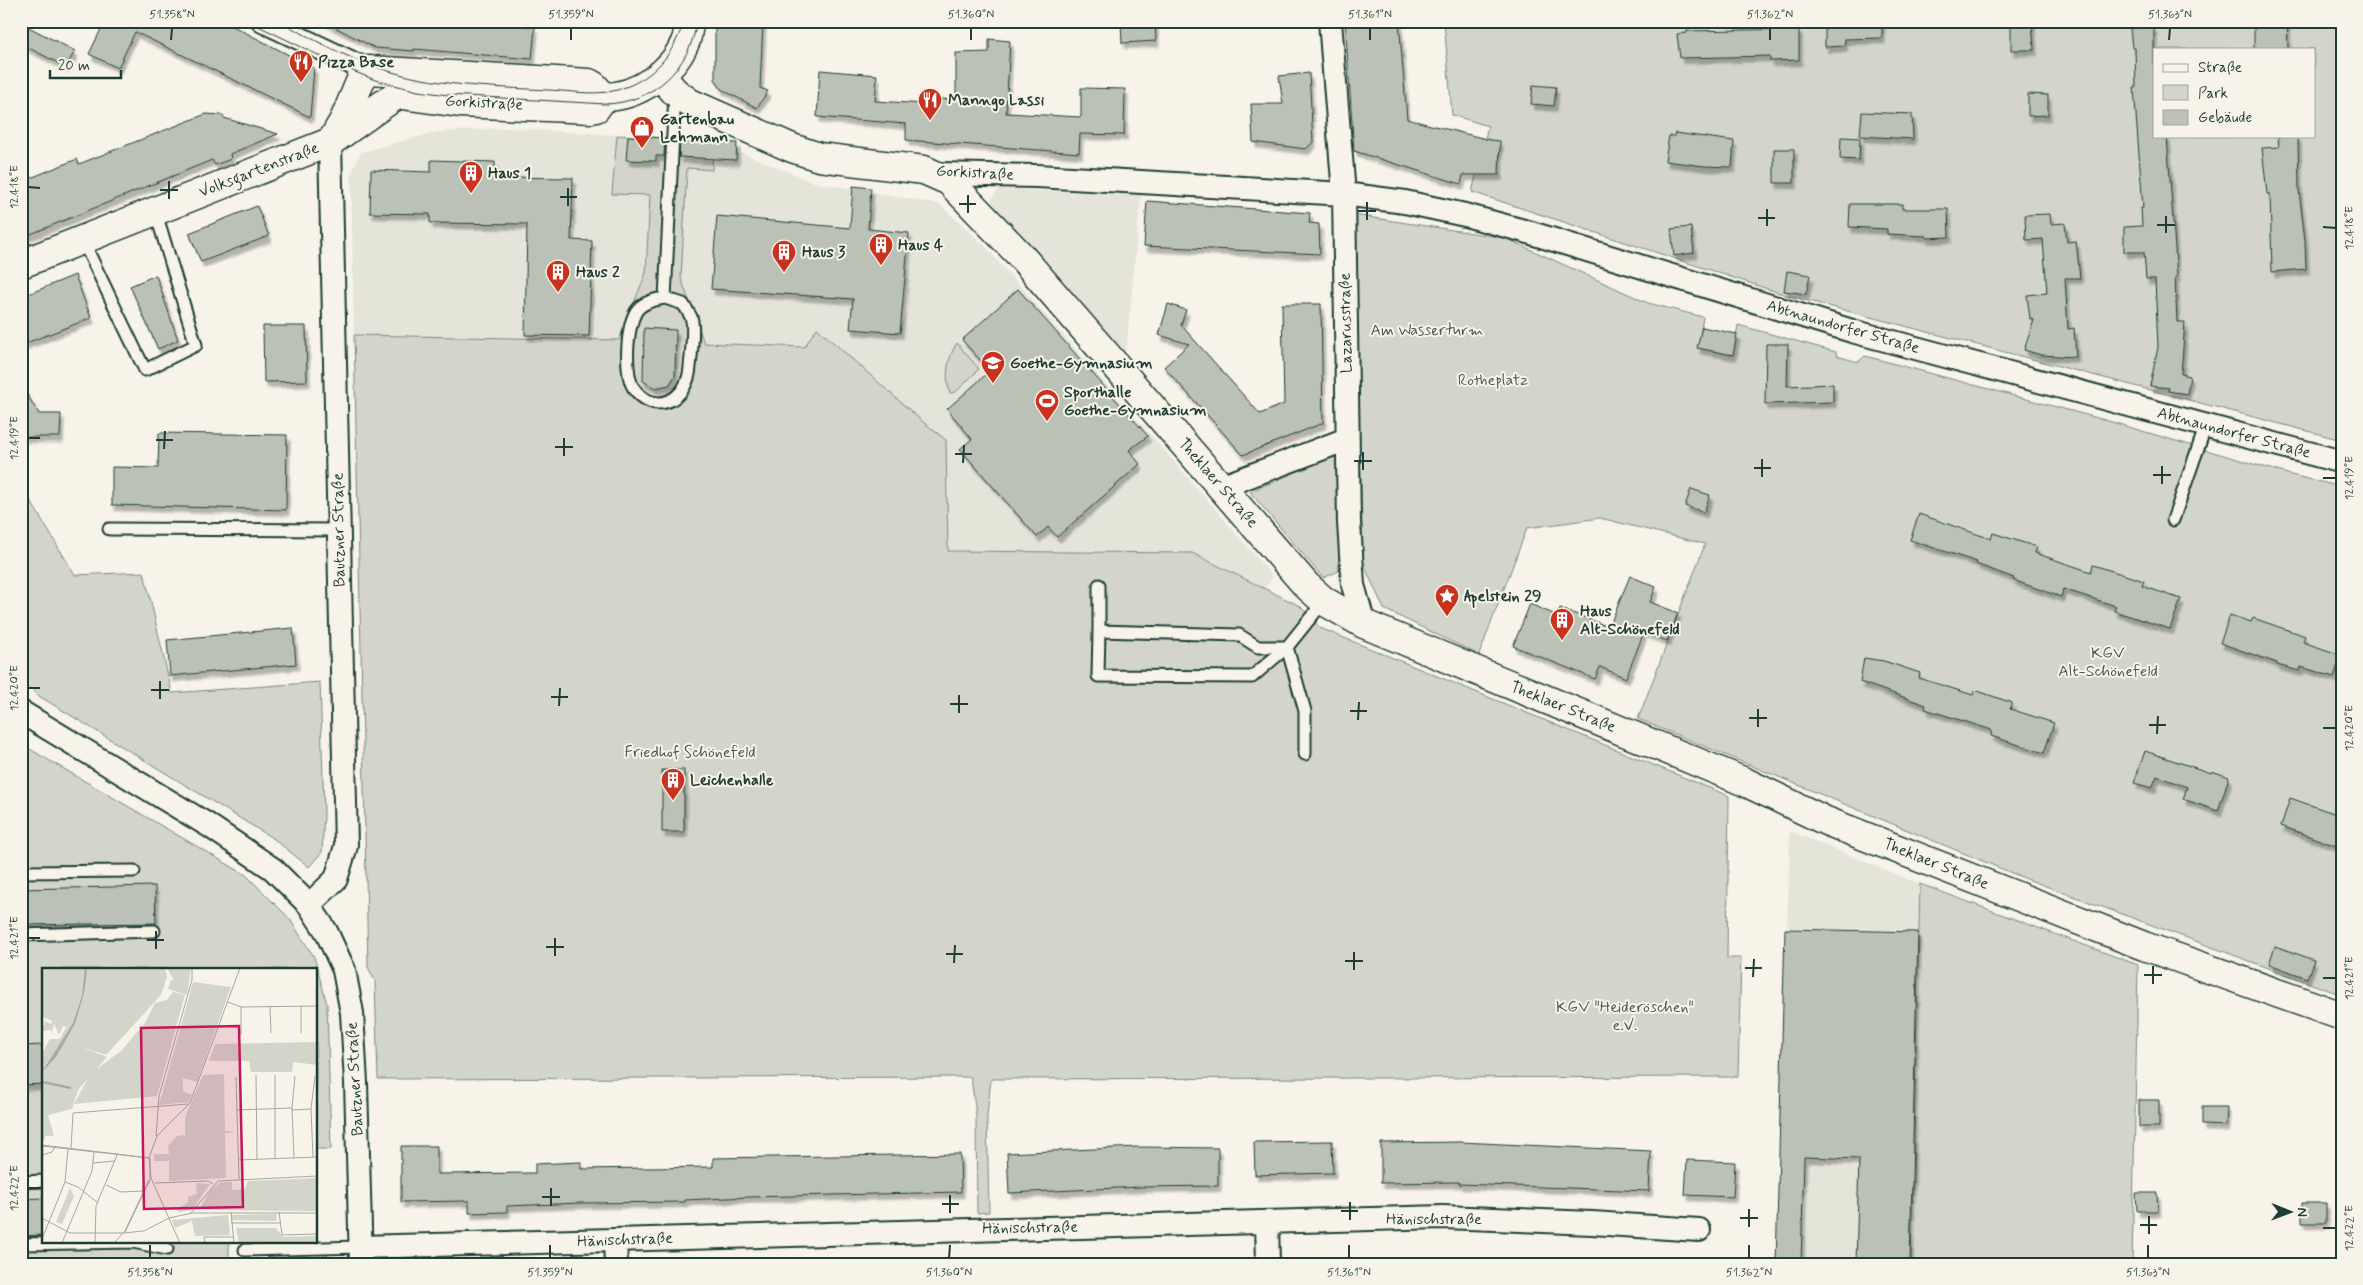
<svg xmlns="http://www.w3.org/2000/svg" width="2363" height="1285" font-family="Mynerve,sans-serif">
<style>
.built{fill:#e5e4d9}
.green{fill:#d3d5ca;stroke:#79897f;fill-rule:evenodd}
.building{fill:#bbc1b6;stroke:#1f3d34;filter:url(#shadow)}
.lines{fill:none;stroke-linecap:round;stroke-linejoin:round}
.lane-casing{stroke:#1f3d34;stroke-width:15}
.street-casing{stroke:#1f3d34;stroke-width:26}
.secondary-casing{stroke:#1f3d34;stroke-width:31}
.lane{stroke:#f7f3e8;stroke-width:11}
.street{stroke:#f7f3e8;stroke-width:22}
.secondary{stroke:#f7f3e8;stroke-width:28}
.tram{stroke:#1f3d34;stroke-width:1}
.ticks{fill:none;stroke:#1f3d34;stroke-width:2}
.labels{text-anchor:middle;dominant-baseline:central;stroke-width:4;stroke-linejoin:round;paint-order:stroke}
.poi-label{font-size:16px;font-weight:bold;fill:#1f3d34;stroke:#f7f3e8;text-anchor:start}
.street-label{font-size:16px;fill:#1f3d34;stroke:#f7f3e8}
.park-label{font-size:16px;fill:#435b52;stroke:#f7f3e8}
.inset-river{fill:none;stroke:#a4ada3;stroke-width:2.5}
.inset-road{fill:none;stroke:#a1aaa0;stroke-width:1}
.view{fill:#c2185b;fill-opacity:0.15;stroke:#c2185b;stroke-width:2.5}
.inset-edge{fill:none;stroke:#1f3d34;stroke-width:2.5}
.neatline{fill:none;stroke:#1f3d34;stroke-width:2}
.ticks-label{font-size:12px;text-anchor:middle;fill:#1f3d34}
</style>
<defs>
<filter id="shadow"><feDropShadow dx="3" dy="5.5" stdDeviation="1" flood-color="#0004"/></filter>
</defs>
<rect width="100%" height="100%" fill="#f7f3e8"/>
<filter id="ink" filterUnits="userSpaceOnUse"><feTurbulence type="fractalNoise" baseFrequency=".02" numOctaves="2"/><feDisplacementMap in="SourceGraphic" scale="10" xChannelSelector="R" yChannelSelector="G"/><feConvolveMatrix kernelMatrix="1 2 1 2 8 2 1 2 1" color-interpolation-filters="sRGB"/></filter>
<g filter="url(#ink)">
<path class="built" d="M508 128 617 135 612 193 650 195 646 273 619 340 354 335 351 173 361 152 437 132Z
M713 141 813 182 939 204 984 245 1191 481 1273 577 1265 588 1192 553 948 551 946 440 922 421 817 328 804 347 704 344 681 278 687 168 712 170Z
M998 189 1141 195 1126 353 991 201Z
M1790 831 1920 884 1911 1264H1776L1785 929H1787Z"/>
<path class="green" d="M1444 21H2342V440L1786 295 1472 192 1488 126 1452 115ZM2154 49H2314V136H2154Z
M617 135 713 141 712 170 687 168 681 278 704 343 804 347 817 328 922 421 946 440 948 551 1192 553 1300 606 1320 628 1729 796 1727 958H1741L1738 1077 991 1079 987 1115 989 1212 977 1213 976 1115 971 1077 378 1079 375 981 368 967 354 335 619 340 646 273 650 195 612 194Z
M1354 215 1505 238 1648 303 1703 317 1698 348 1733 355 1738 325 1836 352 1837 356 1858 362 1865 356 2105 420 2291 475 2342 487V995L2024 878 1638 719 1705 544 1600 518 1527 528 1479 655 1384 609 1363 563Z
M957 343 979 369 956 392 950 393C944 377 948 357 957 343Z
M1337 454 1339 571 1323 578 1250 492Z
M21 485 75 575 144 572 172 693 320 682 324 814 322 852 309 867 274 839 39 696 21 680Z
M21 744 246 875 289 918 314 957 327 1004 331 1149H316V969H44V1241H229V1264H21Z
M1920 884 2138 965 2132 1264H1911Z"/>
<path class="building" d="M105 21H223L314 68 310 117 135 32 118 68 89 54Z
M323 21H477L535 27 532 59 414 49V51L375 48Z
M715 21H763L760 88 768 91 757 108 721 89 715 79Z
M1121 21H1155L1156 41 1122 43Z
M1345 21H1399L1407 119 1490 140 1500 141 1499 175H1463L1461 184 1354 151Z
M1825 21H1882V38L1845 39 1844 46 1825 47Z
M2011 21H2032L2034 50H2011Z
M2254 21H2287L2288 49H2254Z
M21 23 75 51 66 67 21 44Z
M2154 27V136H2167L2177 277H2175L2177 322H2185L2181 374 2190 376 2187 394 2168 391 2169 388 2150 386 2158 347 2155 279H2146L2144 252H2124V227L2142 226 2141 208H2143L2134 88H2136L2135 48H2132L2130 28Z
M1799 29V60L1770 61V56L1680 58 1677 34 1687 33V31Z
M989 39 1010 41 1006 113 1081 117V88L1125 89 1124 135 1080 134 1079 153 906 140V124L817 117 820 70 877 75 875 101 926 104V98L956 100V53L989 52Z
M1309 73 1313 142 1306 149 1253 142 1251 104H1283L1279 76Z
M1533 85 1556 87 1554 106 1531 104Z
M2028 94 2048 95V115L2028 116Z
M1862 112 1912 114 1913 139 1860 136Z
M206 114 223 115 224 118 278 134 230 154 231 159 215 165 212 160 21 238V182L77 159 79 164Z
M1675 133 1734 141 1732 167 1704 166 1665 161 1669 136H1674Z
M628 136 665 138 664 156H656V161L626 160Z
M2278 136H2298L2299 191 2305 240 2306 269 2272 272 2270 194H2267L2262 148 2279 147Z
M1841 137 1860 138 1859 160 1840 159Z
M680 139 737 143 736 160 679 157Z
M1774 149H1794V183H1774Z
M431 160 495 162V177L573 178 571 240 592 241 589 336 525 335 527 224 430 223V214L370 213 371 170 431 172Z
M853 186 871 188 868 229 909 233 900 333 850 329 853 299 711 289 717 216 850 228Z
M1147 201 1310 213 1309 223 1319 224 1320 254 1144 246Z
M1850 204H1902V209H1948L1949 237 1926 238V236L1887 234V229L1849 227Z
M257 206 269 236 201 262 189 233Z
M2050 214 2051 224 2065 223 2067 242 2076 241 2080 278H2065L2068 329 2074 328 2076 357 2041 355 2024 350 2034 320 2030 319 2027 295 2047 293 2043 239 2026 240 2025 215Z
M1691 227 1694 253 1674 256 1671 229Z
M1787 271 1810 275 1806 294 1784 291Z
M75 275 91 318 21 345V297Z
M156 275 178 340 158 349 130 286Z
M1018 289 1148 436 1129 450 1140 464 1057 537 1048 527 1037 537 960 449 972 439 947 409 990 371 962 340Z
M1168 304 1186 310 1181 325 1260 414 1284 404 1282 304H1321L1323 423 1243 455 1164 367 1189 344 1159 335Z
M263 326H306L307 381 264 382Z
M1702 327 1737 334 1733 355 1697 348Z
M644 328 676 330 675 376 669 385 655 388 643 381Z
M1766 344H1788L1787 386 1833 384V402L1765 404Z
M25 391 39 414H61L60 437H24Z
M159 433 287 435 286 510 112 505V467L158 468Z
M1691 489 1710 495 1704 512 1685 506Z
M1919 514 1991 539 1993 533 2037 547 2035 553 2091 572 2093 565 2144 581 2142 586 2181 599 2170 629 2114 611 2116 606 2063 589 2061 597 2013 580 2014 578 1976 564 1977 562 1910 540Z
M1630 576 1656 587 1650 602 1678 613 1667 641 1644 632 1626 678 1600 667 1595 679 1513 646 1530 604 1558 616 1560 608 1609 627Z
M2230 615 2251 622 2253 618 2305 636 2303 642 2341 655 2334 677 2301 667 2299 671 2277 665V663L2220 643Z
M293 628 296 664 170 676 167 640Z
M1864 658 1884 661 1920 673 1919 678 1973 695 1975 690 2012 703 2010 709 2054 723 2044 753 1991 736 1992 730 1925 709 1926 705 1860 682Z
M2145 751 2211 773 2212 771 2229 777 2218 811 2183 799 2187 787 2157 776 2152 788 2134 783Z
M662 770H684V832H662Z
M2290 798 2342 816V848L2281 826Z
M155 886 156 923 21 925V889Z
M1785 929 1918 932 1910 1264H1856L1859 1159 1804 1157 1801 1264H1776Z
M2275 946 2314 960 2307 978 2269 964Z
M44 1045V1084L21 1085V1046Z
M2139 1100H2159V1127H2139Z
M2202 1107H2227L2226 1126 2202 1125Z
M1332 1141 1333 1173 1255 1175 1254 1142Z
M1460 1142 1651 1151 1649 1191 1459 1184V1182L1381 1183V1143Z
M401 1146H437V1174L535 1173V1164L581 1162V1169L713 1167V1158L960 1154 961 1192 749 1197 685 1200V1202L581 1203 507 1206V1212L469 1213V1201L401 1202Z
M1138 1147 1218 1148V1186L1140 1187 1009 1193 1007 1153Z
M1687 1160 1735 1162 1733 1197 1685 1195Z
M2136 1193H2157L2158 1211H2137Z
M44 1198V1235L21 1236V1199Z
M2302 1203H2326V1223H2302Z"/>
<g class="lines">
<defs>
<path id="lane" d="M82 239 145 370 196 345 155 210
M665 298 683 304C686 308 689 313 691 317 695 327 691 355 690 367 688 400 654 418 633 387 624 373 626 318 640 307 647 301 657 299 665 298Z
M665 298 675 93
M2173 520 2206 425
M109 529 338 530
M1099 631 1239 635 1258 647H1287L1252 677 1098 676Z
M1099 631V585
M1305 754V711L1287 647 1324 601
M21 872 134 871
M21 935 154 931
M21 1182 44 1181
M21 1244 133 1242 167 1249
M245 1250 360 1247"/>
<path id="street" d="M263 21 367 70
M1330 21 1344 194 1349 523 1353 585 1364 624
M937 174 1037 176 1124 181 1344 194 1405 202 1465 215 1528 232 1852 331 2342 462
M1221 487 1347 439
M21 712 208 825 273 869 309 905 326 931 344 970 352 1013 356 1083 361 1264
M309 905 336 879 346 846 330 142
M1267 1222 1268 1264
M615 1240 616 1264
M360 1247 1443 1217 1592 1223 1699 1230"/>
<path id="secondary" d="M660 75 675 92 690 103 792 148 819 157 924 170 949 181 1020 255 1306 585 1324 601 1364 624 1745 782 1826 821 2144 946 2342 1016
M604 97C637 97 674 72 686 40 688 34 688 27 690 21
M334 137 344 120 363 75 369 70 589 83 594 86 604 97
M21 264 330 142 395 96 402 95 460 103 592 109 596 108 604 97"/>
</defs>
<use href="#lane" class="lane-casing"/>
<use href="#street" class="street-casing"/>
<use href="#secondary" class="secondary-casing"/>
<use href="#lane" class="lane"/>
<use href="#street" class="street"/>
<use href="#secondary" class="secondary"/>
<path class="tram" d="M248 21 343 67 375 80 418 91 448 95 606 104C654 102 690 68 697 21
M279 21C311 38 344 57 379 68 433 86 490 87 548 90 572 91 600 97 623 88 655 77 674 53 684 21"/>
</g>
</g>
<path class="ticks" d="M171 40 172 28M571 40V28M971 40V28M1370 40V28M1770 40V28M2169 40 2170 28M28 187 40 188M160 190H178M560 197H577M169 199V181M959 204H976M568 206V188M1358 211H1376M968 213V195M1758 218H1775M1367 220V202M2157 225H2175M1767 226V209M2323 227 2336 228M2166 233V216M28 438H40M156 440H173M555 447H573M164 449 165 431M955 454H972M564 456V438M1354 461H1372M963 463 964 445M1754 468H1771M1363 470V452M2153 475H2171M1762 477V459M2323 478H2336M2162 484V466M28 688H40M151 690H169M551 697H568M160 699V681M950 704H968M559 706 560 688M1350 711H1367M959 713V695M1749 718H1767M1358 720 1359 702M2149 725H2166M1758 727V709M2323 728H2336M2157 734 2158 716M28 938H40M147 940H164M546 947H564M156 949V931M946 954H963M555 956V938M1345 961H1363M954 963 955 945M1745 968H1762M1354 970V952M2144 975H2162M1753 977 1754 959M2323 978H2336M2153 984V966M28 1188H40M542 1197H560M942 1204H959M551 1206V1188M1341 1211H1358M950 1213V1195M1740 1218H1758M1350 1220V1202M2140 1225H2157M1749 1227V1209M2323 1228H2336M2149 1234V1216M150 1258V1245M550 1258V1245M949 1258 950 1245M1349 1258V1245M1749 1258V1245M2148 1258V1245"/>
<defs>
<symbol id="restaurant-pin" viewBox="-11 -11 22 30"><path d="M0 17L-7.5 6A9.5 9.5 0 1 1 7.5 6Z" fill="#c8321e" stroke="#f7f3e8"/><path d="M-5-6h1v4h1v-4h1v4h1v-4h1v5L-1.5 .5V6h-2V.5L-5-1ZM5-6V6H3V1.5H1.5Q1.5-4 5-6Z" fill="#fff"/></symbol>
<symbol id="shop-pin" viewBox="-11 -11 22 30"><path d="M0 17L-7.5 6A9.5 9.5 0 1 1 7.5 6Z" fill="#c8321e" stroke="#f7f3e8"/><path d="M-5-2.5h2.3a2.7 3.5 0 0 1 5.4 0H5L5.5 6h-11ZM-1.5-2.5h3a1.5 2.3 0 0 0-3 0Z" fill="#fff"/></symbol>
<symbol id="building-pin" viewBox="-11 -11 22 30"><path d="M0 17L-7.5 6A9.5 9.5 0 1 1 7.5 6Z" fill="#c8321e" stroke="#f7f3e8"/><path d="M-4-6H4V6H1V3H-1V6H-4ZM-2.5-4.3h1.7v1.8h-1.7ZM.8-4.3h1.7v1.8H.8ZM-2.5-1h1.7V.8h-1.7ZM.8-1h1.7V.8H.8Z" fill="#fff"/></symbol>
<symbol id="school-pin" viewBox="-11 -11 22 30"><path d="M0 17L-7.5 6A9.5 9.5 0 1 1 7.5 6Z" fill="#c8321e" stroke="#f7f3e8"/><path d="M0-5L7-2L0 1L-7-2ZM-4 1L0 2.5L4 1V4Q0 6-4 4Z" fill="#fff"/></symbol>
<symbol id="stadium-pin" viewBox="-11 -11 22 30"><path d="M0 17L-7.5 6A9.5 9.5 0 1 1 7.5 6Z" fill="#c8321e" stroke="#f7f3e8"/><path d="M0-5a6.5 5 0 1 0 0 10a6.5 5 0 1 0 0-10ZM-3.5-1.8h7v3.6h-7Z" fill="#fff"/></symbol>
<symbol id="sight-pin" viewBox="-11 -11 22 30"><path d="M0 17L-7.5 6A9.5 9.5 0 1 1 7.5 6Z" fill="#c8321e" stroke="#f7f3e8"/><path d="M0-6L1.8-2.2L6-1.7L2.9 1.2L3.7 5.4L0 3.3L-3.7 5.4L-2.9 1.2L-6-1.7L-1.8-2.2Z" fill="#fff"/></symbol>
</defs>
<g fill-rule="evenodd">
<use href="#restaurant-pin" x="287" y="48" width="28" height="38"/>
<use href="#restaurant-pin" x="916" y="86" width="28" height="38"/>
<use href="#shop-pin" x="628" y="114" width="28" height="38"/>
<use href="#building-pin" x="457" y="159" width="28" height="38"/>
<use href="#building-pin" x="867" y="231" width="28" height="38"/>
<use href="#building-pin" x="770" y="238" width="28" height="38"/>
<use href="#building-pin" x="544" y="258" width="28" height="38"/>
<use href="#school-pin" x="979" y="349" width="28" height="38"/>
<use href="#stadium-pin" x="1033" y="387" width="28" height="38"/>
<use href="#sight-pin" x="1433" y="582" width="28" height="38"/>
<use href="#building-pin" x="1548" y="606" width="28" height="38"/>
<use href="#building-pin" x="659" y="766" width="28" height="38"/>
</g>
<g class="labels">
<g class="poi-label">
<text x="318" y="62">Pizza Base</text>
<text x="948" y="100">Manngo Lassi</text>
<text x="660" y="119">Gartenbau<tspan x="660" dy="18">Lehmann</tspan></text>
<text x="488" y="173">Haus 1</text>
<text x="898" y="245">Haus 4</text>
<text x="802" y="252">Haus 3</text>
<text x="576" y="272">Haus 2</text>
<text x="1010" y="363">Goethe-Gymnasium</text>
<text x="1064" y="392">Sporthalle<tspan x="1064" dy="18">Goethe-Gymnasium</tspan></text>
<text x="1464" y="596">Apelstein 29</text>
<text x="1580" y="611">Haus<tspan x="1580" dy="18">Alt-Schönefeld</tspan></text>
<text x="690" y="780">Leichenhalle</text>
</g>
<g class="street-label">
<text transform="translate(484 103) rotate(3)">Gorkistraße</text>
<text transform="translate(259 170) rotate(-21)">Volksgartenstraße</text>
<text transform="translate(975 173) rotate(3)">Gorkistraße</text>
<text transform="translate(1346 323) rotate(-91)">Lazarusstraße</text>
<text transform="translate(1843 327) rotate(16)">Abtnaundorfer Straße</text>
<text transform="translate(2234 433) rotate(15)">Abtnaundorfer Straße</text>
<text transform="translate(1218 483) rotate(49)">Theklaer Straße</text>
<text transform="translate(339 530) rotate(-91)">Bautzner Straße</text>
<text transform="translate(1563 707) rotate(22)">Theklaer Straße</text>
<text transform="translate(1936 864) rotate(22)">Theklaer Straße</text>
<text transform="translate(355 1079) rotate(-93)">Bautzner Straße</text>
<text x="1434" y="1219">Hänischstraße</text>
<text transform="translate(1030 1228) rotate(-1)">Hänischstraße</text>
<text transform="translate(625 1240) rotate(-2)">Hänischstraße</text>
</g>
<g class="park-label">
<text x="1427" y="330">Am Wasserturm</text>
<text x="1493" y="380">Rotheplatz</text>
<text x="2108" y="653">KGV<tspan x="2108" dy="18">Alt-Schönefeld</tspan></text>
<text x="690" y="752">Friedhof Schönefeld</text>
<text x="1625" y="1007">KGV "Heideröschen"<tspan x="1625" dy="18">e.V.</tspan></text>
</g>
</g>
<g transform="translate(42 968)">
<rect width="275" height="275" fill="#f7f3e8"/>
<path d="M1 0H123L125 9 119 27 64 87 37 78 65 89 36 122 30 141 6 147 12 168H3V172L0 171V86L8 71H18L24 59 21 58 17 67 12 56 9 67V62L0 63 3 54 0 52 9 56 10 53 0 48ZM125 0H149L145 27 126 21 129 12H132ZM151 14 189 19 155 114 141 110V123L150 127 147 134 117 137ZM131 24 143 27 115 128 32 136 49 105 79 83 103 55 113 35 125 32ZM275 74V97L251 94 250 104H209L207 93H167L173 76ZM182 106 183 163 194 164 183 165 184 210 127 213V193H112V186H127L126 178 135 168 143 167V149L161 107ZM275 210V243L166 242 159 238 169 221 179 214H190V222L203 221 206 213ZM154 215 168 216 150 242 137 244 134 242 146 234V229L155 226ZM28 220 32 228 20 256 14 254ZM235 246 234 253 190 252V247ZM186 247 188 267 153 268 150 253 133 260 130 252ZM194 260H234L241 269 275 268V275H197Z" fill="#d3d5ca"/>
<path d="M43 0 45 3 42 25 33 56 14 89 0 104 31 55 40 28Z" fill="#a4ada3"/>
<path class="inset-river" d="M0 114 29 120"/>
<path class="inset-road" d="M186 34 199 39 275 38M259 38V65M199 39V67M228 39 229 65M214 107 215 191M233 107V190M194 109 197 211M194 142 250 140M250 142 269 141M114 168 117 128 150 12V0M0 177 108 190V212L83 264M0 178 107 190M29 181 31 145 146 136M0 187 10 184 13 179M271 189 269 141 273 108M107 190 115 168 148 135 198 0M107 190 109 210 138 275M252 190 250 140 253 108M196 192 275 189M51 195 73 193M23 214 36 219 56 235M113 215 166 213 171 216M64 217 79 224 102 223M189 244 192 275M237 244 240 267 275 266M148 246 176 213 275 208M0 250 28 265H81M127 250 150 245H275M189 255H238M82 265 107 212M0 271 23 214 26 181M20 275 50 203 52 184M53 275 54 238 75 187M72 275 81 265 102 263 127 250M163 275 162 269H191"/>
<path class="view" d="M197 58 201 239 102 241 99 60Z"/>
<rect width="275" height="275" class="inset-edge"/>
</g>
<rect width="2363" height="1285" fill="none" stroke="#f7f3e8" stroke-width="55"/>
<rect x="2153" y="48" width="162" height="90" fill="#f7f3e8" stroke="#a1aaa0"/>
<rect x="2163" y="64" width="25" height="8" fill="#f7f3e8" stroke="#a1aaa0"/>
<text x="2198" y="72" font-size="15" fill="#1f3d34">Straße</text>
<rect x="2163" y="85" width="25" height="15" fill="#d3d5ca" stroke="#a1aaa0"/>
<text x="2198" y="98" font-size="15" fill="#1f3d34">Park</text>
<rect x="2163" y="110" width="25" height="15" fill="#bbc1b6" stroke="#a1aaa0"/>
<text x="2198" y="122" font-size="15" fill="#1f3d34">Gebäude</text>
<g transform="translate(2290 1212) rotate(91)" stroke="#f7f3e8" stroke-width="4" paint-order="stroke">
<path d="M0-4L9 19L0 12L-9 19Z" fill="#1f3d34"/>
<text y="-8" font-size="14" font-weight="bold" text-anchor="middle" fill="#1f3d34">N</text>
</g>
<path d="M50 70v8h71v-8" fill="none" stroke="#1f3d34" stroke-width="2.5"/>
<text x="58" y="70" font-size="15" fill="#1f3d34" stroke="#f7f3e8" stroke-width="4" paint-order="stroke">20 m</text>
<rect x="28" y="28" width="2308" height="1230" class="neatline"/>
<g class="ticks-label">
<text x="172" y="18">51.358°N</text>
<text x="571" y="18">51.359°N</text>
<text x="971" y="18">51.360°N</text>
<text x="1370" y="18">51.361°N</text>
<text x="1770" y="18">51.362°N</text>
<text x="2170" y="18">51.363°N</text>
<text transform="translate(14 187) rotate(-90)" y="4">12.418°E</text>
<text transform="translate(2349 228) rotate(-90)" y="4">12.418°E</text>
<text transform="translate(14 438) rotate(-90)" y="4">12.419°E</text>
<text transform="translate(2349 478) rotate(-90)" y="4">12.419°E</text>
<text transform="translate(14 688) rotate(-90)" y="4">12.420°E</text>
<text transform="translate(2349 728) rotate(-90)" y="4">12.420°E</text>
<text transform="translate(14 938) rotate(-90)" y="4">12.421°E</text>
<text transform="translate(2349 978) rotate(-90)" y="4">12.421°E</text>
<text transform="translate(14 1188) rotate(-90)" y="4">12.422°E</text>
<text transform="translate(2349 1228) rotate(-90)" y="4">12.422°E</text>
<text x="150" y="1276">51.358°N</text>
<text x="550" y="1276">51.359°N</text>
<text x="949" y="1276">51.360°N</text>
<text x="1349" y="1276">51.361°N</text>
<text x="1749" y="1276">51.362°N</text>
<text x="2148" y="1276">51.363°N</text>
</g>
</svg>
